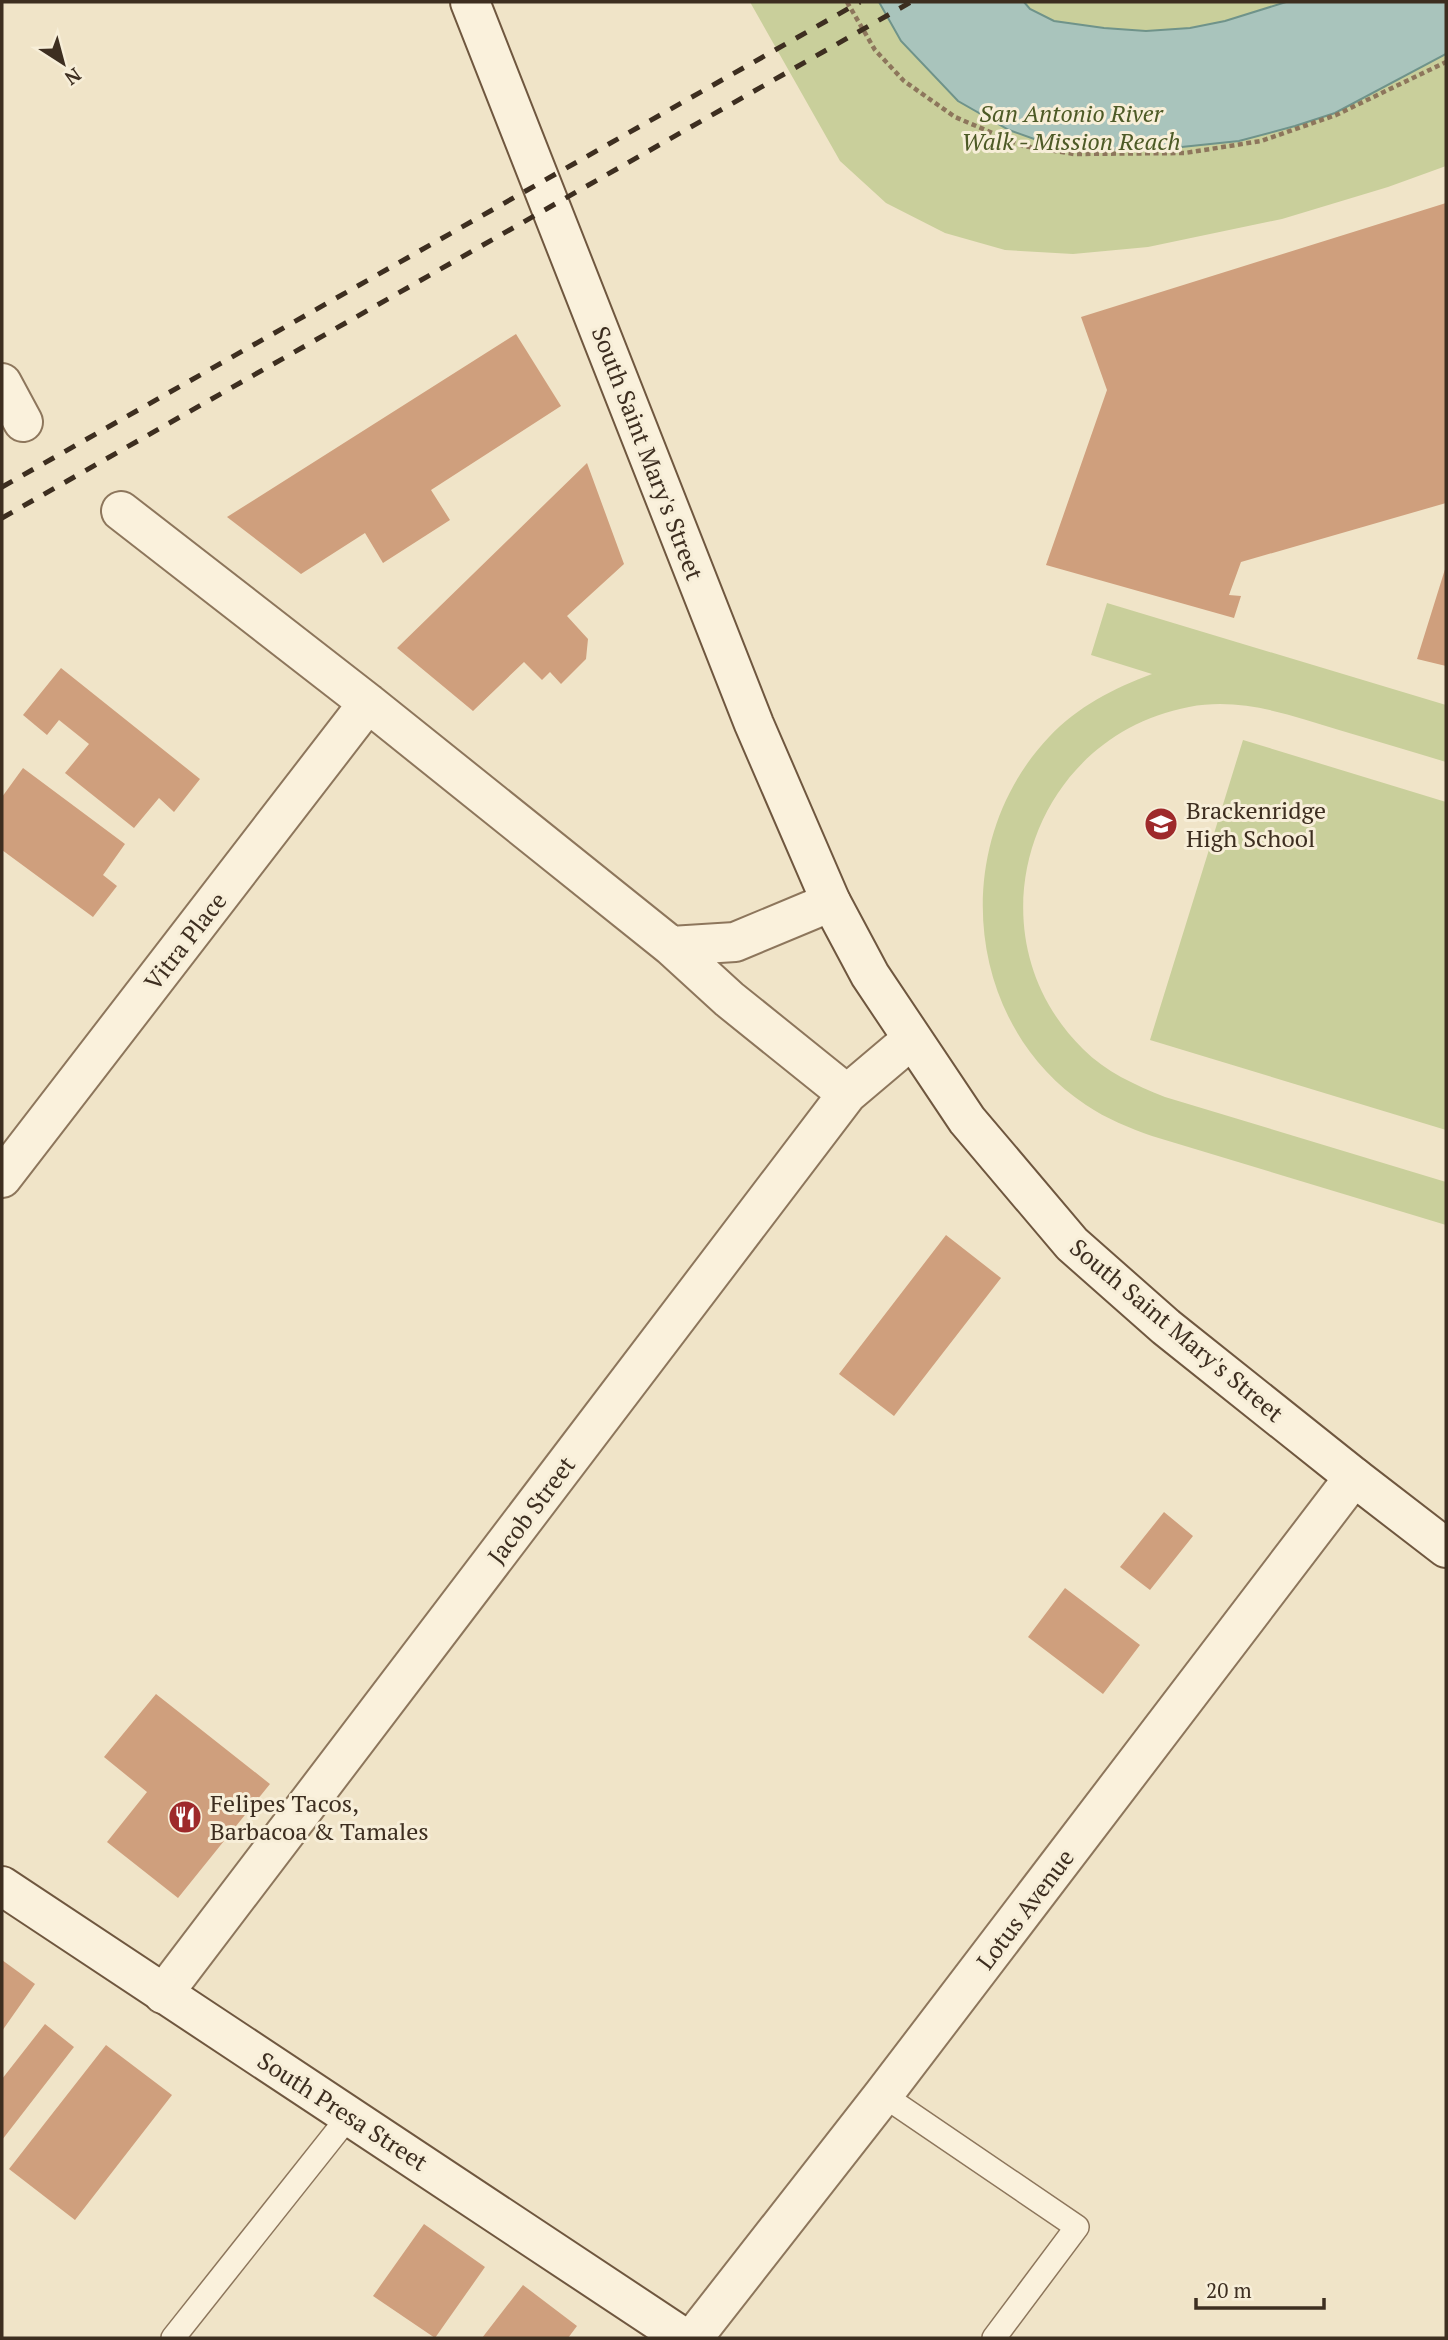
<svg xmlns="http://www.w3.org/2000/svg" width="1448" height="2340" font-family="'PT Serif',serif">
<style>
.green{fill:#c9cf9b}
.water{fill:#a9c4bc;stroke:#6f938a;stroke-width:2}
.building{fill:#cf9f7d}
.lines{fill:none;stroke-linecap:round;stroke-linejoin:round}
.lane-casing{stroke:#8d765c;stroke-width:26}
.street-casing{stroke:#8d765c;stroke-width:42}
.secondary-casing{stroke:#6f573f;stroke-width:42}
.path{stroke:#8d765c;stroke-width:4.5;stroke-dasharray:5 3.5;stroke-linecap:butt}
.lane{stroke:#faf1dc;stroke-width:23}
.street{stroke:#faf1dc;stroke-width:38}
.secondary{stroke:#faf1dc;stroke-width:38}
.rail{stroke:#3d2e20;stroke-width:5;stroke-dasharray:12 12;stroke-linecap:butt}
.labels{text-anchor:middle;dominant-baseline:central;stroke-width:6;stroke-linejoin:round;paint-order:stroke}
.park-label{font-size:24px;font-style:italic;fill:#4d5a26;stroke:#f7eed8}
.street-label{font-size:24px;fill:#3d2e20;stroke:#f7eed8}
.poi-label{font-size:24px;fill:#3d2e20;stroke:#f7eed8;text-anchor:start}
</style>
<rect width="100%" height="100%" fill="#f0e4c8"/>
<path class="green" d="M750 2H1446V166L1388 187 1282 219 1148 247 1073 254 1005 250 945 233 886 203 840 161Z
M1107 603 1446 705V762C1411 751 1375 741 1339 730 1290 715 1241 697 1189 707 1029 737 967 935 1083 1049 1106 1072 1135 1085 1165 1097L1446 1182V1225L1152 1136C1129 1128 1107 1119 1086 1105 963 1023 949 842 1049 737 1077 707 1114 688 1152 674L1091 655Z
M1243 740 1446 802V1130L1150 1040Z"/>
<path class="water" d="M879 2H1024L1030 9 1054 21 1104 28 1146 31 1190 28 1225 21 1286 2H1446V54L1335 113 1295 126 1239 141 1172 148 1093 150 1058 146 1037 140 1009 130 958 101 901 41Z"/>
<path class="building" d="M1446 203V503L1241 562 1229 595 1241 596 1234 618 1046 565 1107 390 1081 317Z
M516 334 561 406 431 490 450 520 383 563 365 533 301 574 227 517Z
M587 463 624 564 567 616 588 639 586 659 561 684 550 672 542 680 524 662 473 711 397 648Z
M1446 566V666L1417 659Z
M61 668 200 779 174 812 159 798 134 828 65 773 89 744 59 720 47 735 23 715Z
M23 768 125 844 103 875 117 886 93 917 2 850V797Z
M946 1235 1001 1278 894 1416 839 1374Z
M1164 1512 1193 1536 1150 1590 1120 1567Z
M1065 1588 1140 1645 1103 1694 1028 1637Z
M156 1694 270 1784 178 1898 107 1842 147 1792 104 1757Z
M2 1960 35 1984 2 2031Z
M45 2024 74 2047 2 2140V2079Z
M106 2045 172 2095 75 2220 9 2169Z
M424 2224 485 2267 435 2338 373 2296Z
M523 2285 577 2326 568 2338H482Z"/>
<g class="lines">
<defs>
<path id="lane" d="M883 2095 1077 2227 994 2338
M173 2338 350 2115"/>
<path id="street" d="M2 383 23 422
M121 511 368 703 671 946 735 942 831 902
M671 946 729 999 847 1094
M2 1178 368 703
M163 1994 847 1094 912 1039
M693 2338 883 2095 1354 1477"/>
<path id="secondary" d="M470 2 754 724 831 902 870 975 967 1120 1072 1244 1166 1327 1354 1477 1446 1548
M2 1886C228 2038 458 2186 684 2338"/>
</defs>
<use href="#lane" class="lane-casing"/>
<use href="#street" class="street-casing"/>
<use href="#secondary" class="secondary-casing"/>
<path class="path" d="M847 2 875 50 904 81 955 117 1023 146 1074 154 1185 153 1261 141 1336 115 1446 62"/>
<use href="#lane" class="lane"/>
<use href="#street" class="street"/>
<use href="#secondary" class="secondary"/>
<path class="rail" d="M2 487 860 2
M2 518 911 2"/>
</g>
<defs>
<symbol id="school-disc" viewBox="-11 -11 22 22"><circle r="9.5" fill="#9e2a2b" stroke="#f7eed8"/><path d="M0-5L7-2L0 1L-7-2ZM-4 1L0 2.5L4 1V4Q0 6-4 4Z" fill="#fff"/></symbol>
<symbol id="restaurant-disc" viewBox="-11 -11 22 22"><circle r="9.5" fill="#9e2a2b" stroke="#f7eed8"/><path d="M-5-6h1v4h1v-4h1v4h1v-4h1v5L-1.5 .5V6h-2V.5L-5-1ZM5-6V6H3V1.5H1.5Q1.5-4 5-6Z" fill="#fff"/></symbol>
</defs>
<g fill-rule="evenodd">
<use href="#school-disc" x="1142" y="805" width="38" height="38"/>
<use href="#restaurant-disc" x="166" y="1798" width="38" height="38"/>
</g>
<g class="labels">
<g class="park-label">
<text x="1071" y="113">San Antonio River<tspan x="1071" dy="28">Walk - Mission Reach</tspan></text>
</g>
<g class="street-label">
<text transform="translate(648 453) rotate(69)">South Saint Mary's Street</text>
<text transform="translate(185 941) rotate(-52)">Vitra Place</text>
<text transform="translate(1177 1330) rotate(40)">South Saint Mary's Street</text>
<text transform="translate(531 1510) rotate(-53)">Jacob Street</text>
<text transform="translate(1025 1909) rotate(-53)">Lotus Avenue</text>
<text transform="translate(343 2111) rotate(33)">South Presa Street</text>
</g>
<g class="poi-label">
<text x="1186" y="810">Brackenridge<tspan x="1186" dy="28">High School</tspan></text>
<text x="210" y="1803">Felipes Tacos,<tspan x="210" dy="28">Barbacoa &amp; Tamales</tspan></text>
</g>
</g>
<rect width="1448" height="2340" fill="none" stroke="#3d2e20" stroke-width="7"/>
<g transform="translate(63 63) rotate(144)" stroke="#f7eed8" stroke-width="5" paint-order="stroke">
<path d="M0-5L12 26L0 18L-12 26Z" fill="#3d2e20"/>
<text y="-10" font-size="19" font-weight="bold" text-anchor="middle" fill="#3d2e20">N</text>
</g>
<path d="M1196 2298v10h128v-10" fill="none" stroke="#3d2e20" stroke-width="3.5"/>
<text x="1206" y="2298" font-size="21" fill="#3d2e20" stroke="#f7eed8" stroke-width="5" paint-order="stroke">20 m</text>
</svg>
